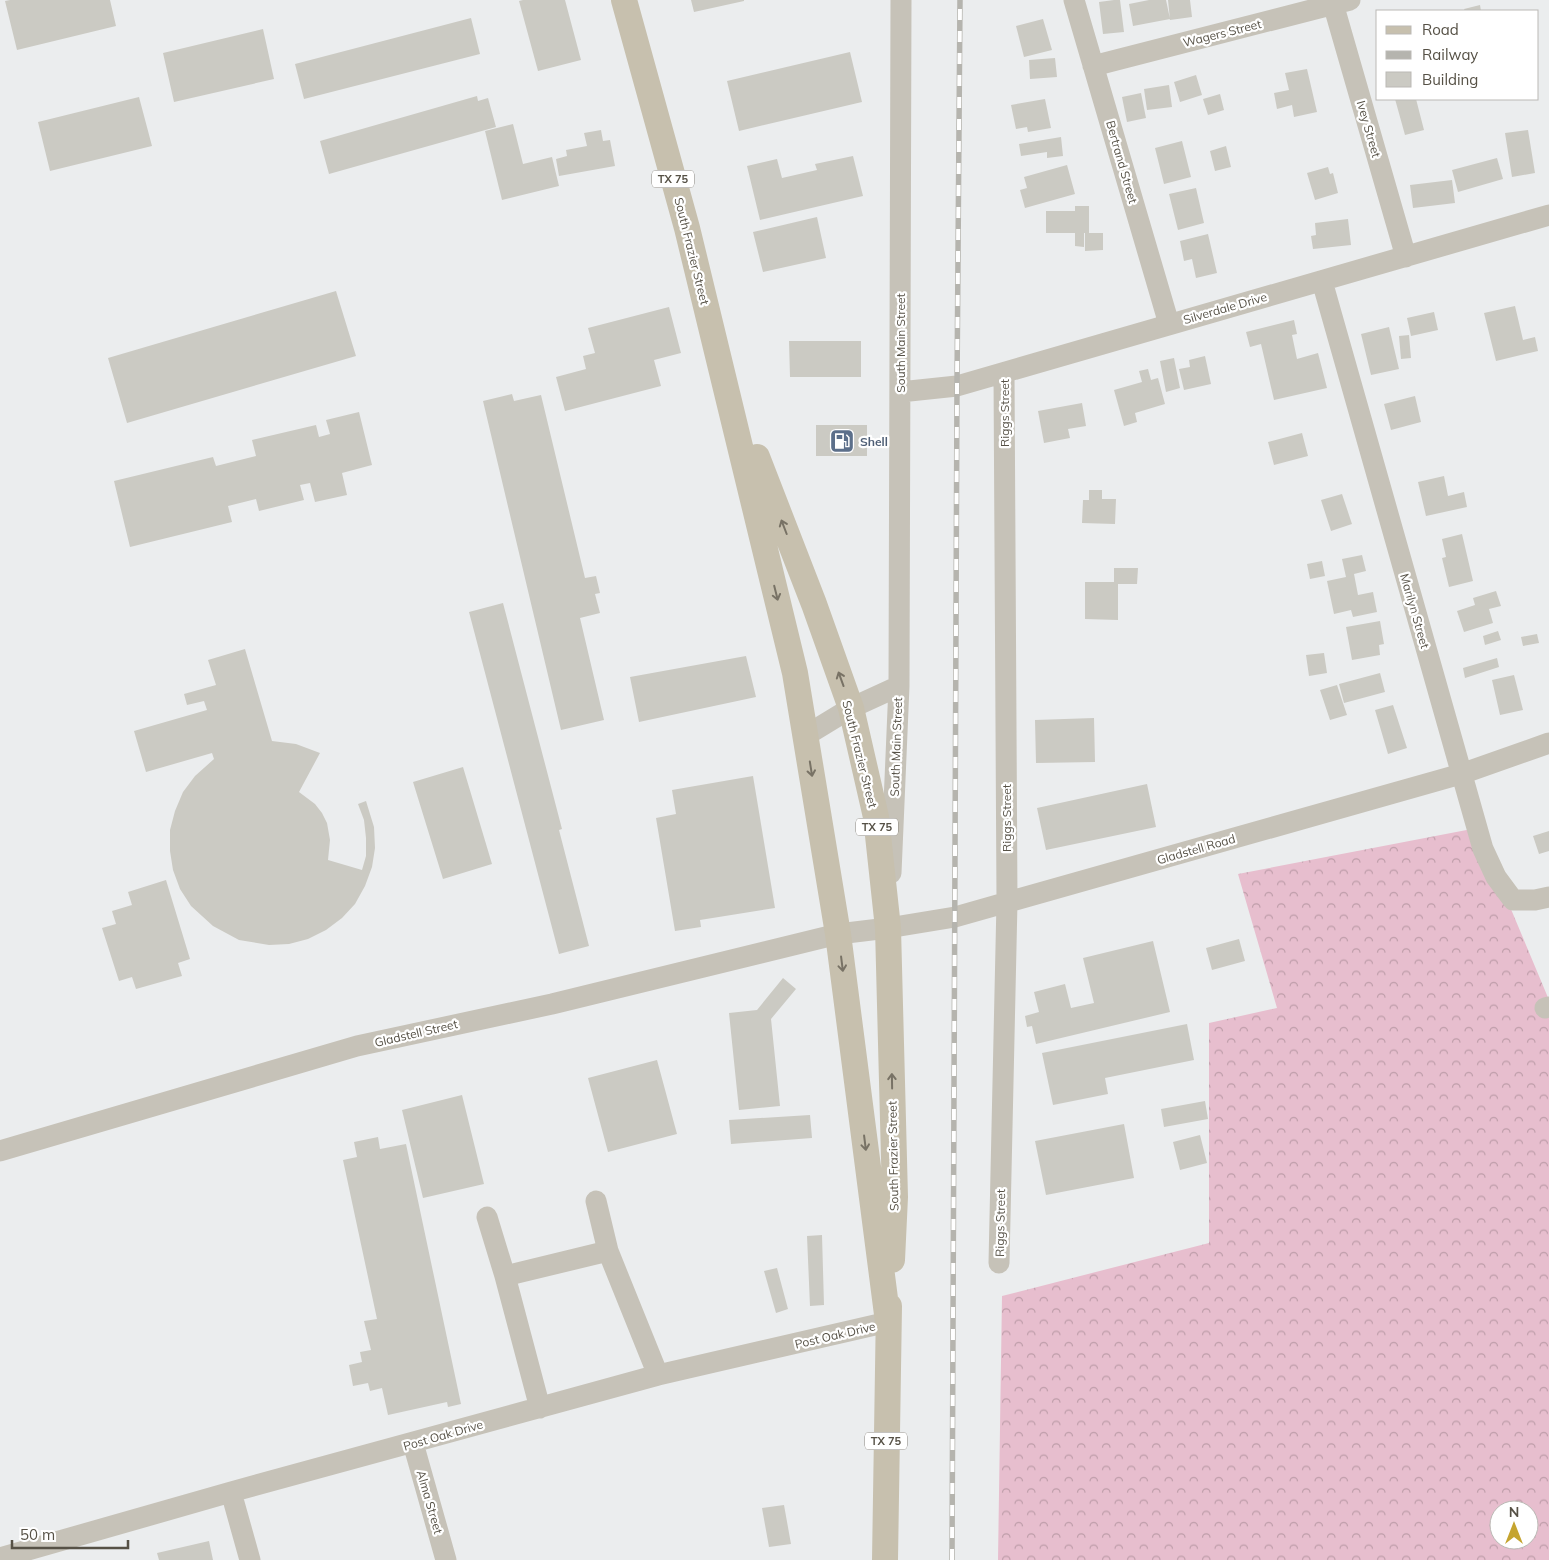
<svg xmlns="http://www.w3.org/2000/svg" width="1549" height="1560" font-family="Mulish,sans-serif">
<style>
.forest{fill:url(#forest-crowns);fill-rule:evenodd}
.building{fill:#cbcac3}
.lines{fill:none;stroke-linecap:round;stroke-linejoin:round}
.minor{stroke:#c6c2b8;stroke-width:21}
.major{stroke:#c7c0ae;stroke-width:26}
.rail-casing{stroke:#b5b4ae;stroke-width:5.5}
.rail{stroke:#fff;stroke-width:4;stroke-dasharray:11;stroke-linecap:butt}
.oneway{stroke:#787265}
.labels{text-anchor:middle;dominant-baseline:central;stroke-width:4.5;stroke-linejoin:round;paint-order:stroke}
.shield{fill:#fff;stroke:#89857e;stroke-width:1}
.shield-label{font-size:11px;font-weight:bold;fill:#565146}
.street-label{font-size:12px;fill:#565146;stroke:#fff}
.service-label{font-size:12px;font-weight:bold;fill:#4e5e75;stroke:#fff;text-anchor:start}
</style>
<defs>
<pattern id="forest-crowns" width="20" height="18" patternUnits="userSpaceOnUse" patternTransform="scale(1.25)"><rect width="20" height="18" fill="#e7bece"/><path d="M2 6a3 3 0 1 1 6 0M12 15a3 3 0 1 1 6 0" fill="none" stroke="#be9da9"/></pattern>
</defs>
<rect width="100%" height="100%" fill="#ebedee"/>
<path class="forest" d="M1477 828 1549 1000V1560H998L1002 1296 1209 1243V1023L1277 1008 1238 874ZM1499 1510H1529V1540H1499Z"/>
<path class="building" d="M10 0H110L116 26 17 50 5 1Z
M523 0H565L581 60 538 71 519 1Z
M691 0H744V1L694 12Z
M1114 0H1120L1124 32 1103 34 1099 2Z
M1149 0H1166L1170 19 1133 26 1129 4Z
M1168 0H1190L1192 17 1170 20Z
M1480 5 1481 11H1465L1464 9Z
M471 18 480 54 304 99 295 64Z
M1043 19 1052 50 1024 57 1016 26Z
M263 29 274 79 174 102 163 53Z
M850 52 862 102 739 131 727 81Z
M1055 58 1057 77 1030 79 1029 60Z
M1307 69 1317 112 1294 117 1292 105 1277 109 1274 93 1289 90 1285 73Z
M1196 75 1202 95 1180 102 1174 82Z
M1169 85 1172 107 1147 110 1144 89Z
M1141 93 1146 118 1127 122 1122 97Z
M1220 94 1224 110 1208 115 1203 99Z
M477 96 478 101 488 98 496 127 329 174 320 141Z
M139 97 152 146 50 171 38 122Z
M1045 99 1051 128 1028 132 1027 127 1016 129 1011 105Z
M1395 99H1416L1424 130 1405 135Z
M513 124 523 164 552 157 559 186 502 200 485 131Z
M601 130 603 141 610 140 615 166 559 176 556 159 567 156 566 150 587 146 584 133Z
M1528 130 1535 173 1512 177 1505 133Z
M1061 137 1063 156 1047 158V152L1021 156 1019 144Z
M1182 141 1191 177 1164 184 1155 148Z
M1226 146 1231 167 1215 171 1210 151Z
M853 156 863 196 760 220 747 166 777 159 782 178 817 170 815 164Z
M1497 158 1503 179 1458 192 1452 170Z
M1067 165 1075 194 1025 208 1020 190 1027 188 1024 177Z
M1328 167 1330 174 1333 173 1338 193 1315 200 1307 173Z
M1452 180 1455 203 1413 208 1410 185Z
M1196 188 1204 223 1178 230 1169 194Z
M1075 206H1089V233H1103V250L1085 251V233H1079H1084V247L1075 246V233H1046V211H1075Z
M817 217 826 258 763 272 753 232Z
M1348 219 1351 245 1313 249 1311 236 1316 235 1315 223Z
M1208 234 1217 273 1196 278 1192 259 1184 261 1180 241Z
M336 291 356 356 127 423 108 358Z
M1515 306 1523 340 1535 337 1538 351 1496 361 1484 313Z
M669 307 681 353 654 360 661 386 565 411 556 377 586 369 583 356 595 353 588 328Z
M1434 312 1438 330 1411 336 1407 318Z
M1294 320 1297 334 1292 335 1297 359 1318 353 1327 388 1274 400 1261 344 1250 347 1246 332Z
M1389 327 1399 369 1371 375 1361 334Z
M1409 335 1411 358 1401 359 1399 336Z
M789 341H861V377H790Z
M1205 356 1211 384 1184 390 1179 369 1190 367 1189 360Z
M1174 358 1180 388 1166 392 1160 361Z
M1148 369 1151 380 1158 378 1165 404 1135 413 1137 422 1124 426 1114 390 1142 382 1139 371Z
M512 394 514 401 541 395 585 578 596 576 600 593 595 594 600 613 580 618 604 720 561 730 483 401Z
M1415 396 1421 422 1391 430 1384 404Z
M1082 403 1086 426 1068 429 1070 438 1044 443 1038 411Z
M359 412 372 465 342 473 347 495 315 502 310 483 300 485 304 500 259 511 256 499 228 506 232 522 130 547 114 481 213 457 216 466 256 456 252 440 316 425 319 437 330 434 326 420Z
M816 425H867V456H816Z
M1302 433 1308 456 1274 465 1268 442Z
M1444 476 1448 496 1464 492 1467 507 1426 516 1418 482Z
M1089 490H1102V499H1116L1115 524 1082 523 1083 500H1089Z
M1342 494 1352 524 1331 531 1321 500Z
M1462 534 1473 581 1449 587 1442 558 1446 557 1442 539Z
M1362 555 1366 571 1354 574 1358 595 1373 592 1377 612 1353 617 1351 610 1334 614 1327 581 1346 577 1342 559Z
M1322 561 1325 576 1310 579 1307 564Z
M1114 568H1138L1137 584H1118V620L1085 619V582H1114Z
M1496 591 1501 606 1489 609 1493 623 1464 632 1457 611 1475 605 1473 598Z
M503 603 562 829 559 830 589 946 559 954 469 612Z
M1380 621 1384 644 1379 645 1380 655 1352 660 1346 627Z
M1498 631 1501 640 1485 645 1483 636Z
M1537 634 1539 643 1523 646 1521 637Z
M245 649 272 741 296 744 320 753 299 792 315 804 322 813 327 823 330 840 328 860 362 870 366 856V838L364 820 358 804 366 801 374 827 375 848 372 867 365 886 355 904 342 918 326 930 308 939 289 944 269 945 239 940 213 926 191 906 180 889 173 870 170 851V830L175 811 183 792 195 776 214 759 212 753 146 772 134 731 207 710 204 701 187 705 184 694 216 685 208 660Z
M1324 653 1327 673 1309 676 1306 655Z
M746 656 756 697 639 722 630 677Z
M1497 658 1499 667 1465 678 1463 668Z
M1380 673 1385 692 1344 703 1339 684Z
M1514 675 1523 710 1500 715 1492 680Z
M1337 685 1347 715 1330 720 1320 690Z
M1393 705 1407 748 1388 754 1375 710Z
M1094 718 1095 762 1036 763 1035 720Z
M463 767 492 864 443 879 413 782Z
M753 776 775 908 700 920 701 927 675 931 656 818 676 814 672 790Z
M1147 784 1156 827 1046 850 1037 808Z
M1549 831V851L1539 854 1533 836Z
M166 880 190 959 178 963 182 976 136 989 132 977 119 981 102 928 116 924 112 911 132 905 128 892Z
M1239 939 1245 961 1212 970 1206 948Z
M1153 941 1170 1012 1036 1044 1032 1026 1027 1027 1025 1016 1039 1012 1034 992 1065 984 1071 1008 1094 1003 1083 958Z
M783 978 796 989 771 1019 780 1106 739 1110 729 1013 757 1010Z
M1187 1024 1194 1060 1105 1078 1108 1094 1053 1105 1042 1053Z
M657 1060 677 1134 608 1152 588 1078Z
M462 1095 484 1184 423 1198 402 1110Z
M1205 1101 1208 1119 1164 1127 1161 1109Z
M810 1115 812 1138 731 1144 729 1120Z
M1124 1124 1134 1178 1046 1195 1035 1141Z
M1200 1135 1207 1163 1180 1170 1173 1142Z
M378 1137 380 1149 406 1144 461 1404 448 1407 447 1402 388 1415 382 1388 370 1391 368 1383 353 1386 349 1365 362 1362 360 1352 371 1350 364 1321 377 1319 343 1160 357 1157 354 1142Z
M822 1235 824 1305 810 1306 807 1236Z
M777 1268 788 1309 776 1313 764 1271Z
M784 1505 791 1544 769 1547 762 1508Z
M209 1541 213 1560H159L157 1553Z"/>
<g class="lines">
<path class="minor" d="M1074 0 1169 324
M1332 0 1406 257
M1093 66 1350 0
M1322 281 1483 849 1496 877 1513 900H1535L1549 897
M900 392 957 386 1549 215
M805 736 851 708 899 686 901 0
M891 873 899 686
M1545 1008 1549 1007
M0 1151 357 1046 552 1004 838 934 888 928 955 917 1461 774 1549 743
M596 1201 608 1251 658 1375
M487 1217 505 1276 540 1408
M999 1263 1007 902 1004 373
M505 1276 608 1251
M413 1443 446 1560
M231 1492 250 1560
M0 1558 231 1492 658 1375 888 1322"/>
<path class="major" d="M624 0 687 228 795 673 838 934 888 1322
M757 457 814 604 851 708 876 817 888 928 895 1197 892 1260
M885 1560 889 1306"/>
<defs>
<path id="rail" d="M952 1560 957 386 960 0"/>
</defs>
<use href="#rail" class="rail-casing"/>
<use href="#rail" class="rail"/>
</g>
<defs><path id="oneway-shaft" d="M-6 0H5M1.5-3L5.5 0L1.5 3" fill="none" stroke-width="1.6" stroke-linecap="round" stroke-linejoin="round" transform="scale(1.25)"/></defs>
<g class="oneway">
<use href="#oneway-shaft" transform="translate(784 527) rotate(-111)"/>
<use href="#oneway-shaft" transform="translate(776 593) rotate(76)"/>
<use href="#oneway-shaft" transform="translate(841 679) rotate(-110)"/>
<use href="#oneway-shaft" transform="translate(811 769) rotate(81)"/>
<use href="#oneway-shaft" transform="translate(842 964) rotate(83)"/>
<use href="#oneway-shaft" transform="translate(892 1081) rotate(-91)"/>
<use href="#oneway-shaft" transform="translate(865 1143) rotate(83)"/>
</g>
<defs>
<symbol id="fuel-square" viewBox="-11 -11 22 22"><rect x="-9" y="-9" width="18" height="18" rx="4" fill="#5c6f8a" stroke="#fff"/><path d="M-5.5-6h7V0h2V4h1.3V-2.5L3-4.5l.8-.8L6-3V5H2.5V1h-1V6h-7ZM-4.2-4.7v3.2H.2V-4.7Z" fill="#fff"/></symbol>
</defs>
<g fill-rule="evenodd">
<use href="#fuel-square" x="828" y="427" width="28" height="28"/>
</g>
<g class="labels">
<g class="shield">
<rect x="652" y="170.5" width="42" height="17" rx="4"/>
<rect x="856" y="818.5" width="42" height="17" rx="4"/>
<rect x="865" y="1432.5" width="42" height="17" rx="4"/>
</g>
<g class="shield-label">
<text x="673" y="179">TX 75</text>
<text x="877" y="827">TX 75</text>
<text x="886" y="1441">TX 75</text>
</g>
<g class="street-label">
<text transform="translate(1222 33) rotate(-14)">Wagers Street</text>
<text transform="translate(1369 129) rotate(74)">Ivey Street</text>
<text transform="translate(1122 162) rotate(74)">Bertrand Street</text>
<text transform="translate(692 251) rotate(76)">South Frazier Street</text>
<text transform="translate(1225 308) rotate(-16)">Silverdale Drive</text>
<text transform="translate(900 343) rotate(-90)">South Main Street</text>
<text transform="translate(1004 413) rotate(-90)">Riggs Street</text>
<text transform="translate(1415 611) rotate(74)">Marilyn Street</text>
<text transform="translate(896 747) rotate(-88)">South Main Street</text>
<text transform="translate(860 754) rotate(76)">South Frazier Street</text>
<text transform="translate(1006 818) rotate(-90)">Riggs Street</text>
<text transform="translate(1196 849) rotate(-16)">Gladstell Road</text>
<text transform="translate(416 1033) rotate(-13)">Gladstell Street</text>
<text transform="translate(893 1156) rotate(-91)">South Frazier Street</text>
<text transform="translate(1000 1223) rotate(-89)">Riggs Street</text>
<text transform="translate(835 1335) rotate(-13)">Post Oak Drive</text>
<text transform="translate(443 1435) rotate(-16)">Post Oak Drive</text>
<text transform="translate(430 1502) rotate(74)">Alma Street</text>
</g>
<g class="service-label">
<text x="860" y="441">Shell</text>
</g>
</g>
<rect x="1376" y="10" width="162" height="90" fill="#ffffff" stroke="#bbb9b5"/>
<rect x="1386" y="26" width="25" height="8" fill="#c7c0ae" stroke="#bbb9b5"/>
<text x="1422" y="35" font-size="15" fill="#565146">Road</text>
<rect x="1386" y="51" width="25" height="8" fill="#b5b4ae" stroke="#bbb9b5"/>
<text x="1422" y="60" font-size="15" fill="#565146">Railway</text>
<rect x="1386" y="72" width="25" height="15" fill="#cbcac3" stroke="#bbb9b5"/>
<text x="1422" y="85" font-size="15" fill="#565146">Building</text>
<g transform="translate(1514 1525)"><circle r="24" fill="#ffffff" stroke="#bbb9b5"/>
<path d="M0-4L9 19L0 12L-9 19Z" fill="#c5a42f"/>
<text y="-8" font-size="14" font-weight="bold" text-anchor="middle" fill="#565146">N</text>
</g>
<path d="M12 1540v8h116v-8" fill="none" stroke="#565146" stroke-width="2.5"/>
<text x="20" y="1540" font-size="15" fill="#565146" stroke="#ffffff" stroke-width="4" paint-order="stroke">50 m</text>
</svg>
